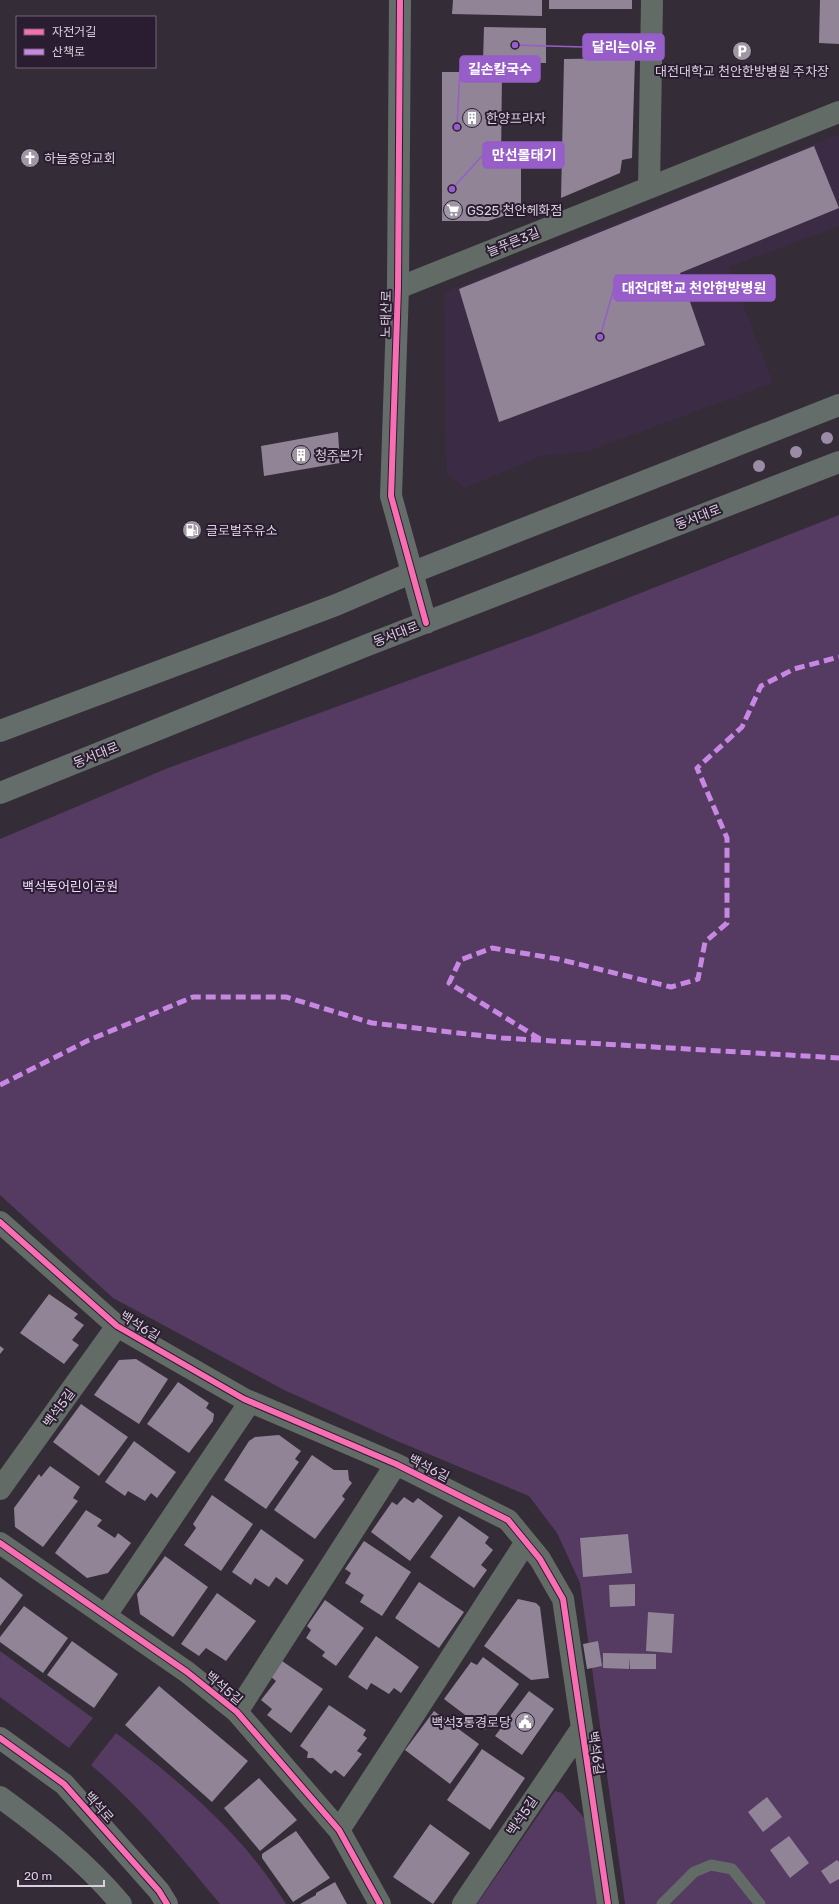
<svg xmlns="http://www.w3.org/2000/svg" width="839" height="1904" font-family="Rubik,'Noto Sans KR',sans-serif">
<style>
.built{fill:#3c2b44}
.green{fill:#553a61}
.building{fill:#918497}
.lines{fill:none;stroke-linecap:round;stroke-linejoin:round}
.lane{stroke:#626b66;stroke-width:11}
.street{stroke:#626b66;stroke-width:22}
.secondary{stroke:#646d69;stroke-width:22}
.quiet{stroke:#c787e3;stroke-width:5;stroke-dasharray:10 5;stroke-linecap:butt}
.cycleway-casing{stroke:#2b1d31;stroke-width:8}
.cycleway{stroke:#f96db3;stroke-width:6}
.tree{fill:#9c8ba4}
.labels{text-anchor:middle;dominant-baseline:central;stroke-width:4;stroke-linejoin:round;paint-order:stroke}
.poi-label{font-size:13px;fill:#d9d0dd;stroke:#2b1d31;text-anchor:start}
.street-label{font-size:13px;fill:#d9d0dd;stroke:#2b1d31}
.park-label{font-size:13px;fill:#f2d9fe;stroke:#2b1d31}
.leader{fill:none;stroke:#975dc8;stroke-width:1.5}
.callout-dot{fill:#975dc8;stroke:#2b1d31;stroke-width:1.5}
.callout{fill:#975dc8;stroke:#975dc8;stroke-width:1.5}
.callout-label{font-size:14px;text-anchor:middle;font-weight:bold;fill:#fff}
</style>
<rect width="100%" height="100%" fill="#342c37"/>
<path class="built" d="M839 134V226L729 267 773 383 589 451 542 456 464 488 446 473 444 292Z"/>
<path class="green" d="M839 515V1904H625L580 1583 557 1533 529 1496 397 1441 284 1390 113 1298 0 1195V839L168 768 536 634Z
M0 1651 93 1718 69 1748 0 1697Z
M116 1733C180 1781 244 1835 286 1904H220C180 1856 139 1805 91 1765Z
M555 1791 562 1793 588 1822 598 1904H477Z"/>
<path class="building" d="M453 0H542V16L452 14Z
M549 0H632V9H549Z
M820 0H839V44L819 43Z
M484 27 546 28V63L483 62Z
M635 58 632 158 622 160 620 173 561 198 564 59Z
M442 72H502L501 163H521V210L488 221H442Z
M814 146 839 208 680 273 705 345 499 422 459 289Z
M338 432 340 463 264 476 261 446Z
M49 1294 78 1314 74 1318 84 1325 72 1340 79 1345 64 1364 20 1333Z
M0 1346 4 1349 0 1354Z
M136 1359 168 1379 139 1424 94 1395 119 1360Z
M178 1382 209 1403 206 1408 214 1414 213 1421 189 1453 147 1424Z
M81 1404 128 1437 99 1476 53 1442Z
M279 1435 301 1451 295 1459 299 1462 266 1509 224 1480 249 1441 255 1437Z
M134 1441 176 1472 157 1498 151 1493 145 1501 128 1491 125 1496 105 1482Z
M312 1455 334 1470H348L349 1480 352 1483 342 1496 345 1499 315 1539 274 1510Z
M50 1466 80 1487 73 1498 78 1501 43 1547 15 1527 14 1508 39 1474 41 1477Z
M212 1495 253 1524 221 1571 184 1545 196 1528 193 1524Z
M404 1497 413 1503 418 1498 443 1516 410 1561 371 1532 392 1502 397 1505Z
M86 1510 102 1520 97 1526 115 1538 118 1533 131 1543 108 1573 87 1578 55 1553Z
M459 1516 489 1537 485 1543 493 1550 481 1565 487 1570 474 1588 430 1557Z
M261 1529 304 1560 287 1585 276 1577 269 1587 255 1578 251 1585 232 1572Z
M628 1534 632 1573 583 1577 580 1538Z
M364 1541 411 1572 382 1616 360 1602 364 1595 345 1583 351 1573 345 1569Z
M165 1556 208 1587 173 1637 140 1614 137 1594Z
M0 1577 23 1595 0 1626Z
M419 1582 464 1612 439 1648 395 1618Z
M635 1584V1606L610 1607 609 1585Z
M217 1593 256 1621 226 1661 206 1648 199 1656 181 1644Z
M518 1599 536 1603 540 1607 549 1678 531 1680 484 1646Z
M325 1600 364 1628 336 1666 322 1656 325 1652 306 1638 311 1630 307 1626Z
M24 1606 68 1638 43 1673 0 1642V1637Z
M648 1612 674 1614 672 1653 646 1651Z
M376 1636 419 1667 401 1693 394 1688 389 1694 371 1683 367 1690 348 1677Z
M72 1641 118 1674 94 1708 47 1675Z
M598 1641 602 1666 587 1669 583 1644Z
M603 1653 656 1654V1669H630L629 1658V1669L603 1668Z
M483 1657 519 1684 485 1730 444 1699 471 1662 477 1665Z
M282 1661 323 1689 291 1733 267 1715 272 1709 261 1700 276 1681 270 1676Z
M159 1686 248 1761 212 1802 125 1725Z
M529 1691 554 1709 522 1755 495 1736Z
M329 1705 366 1730 363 1735 367 1738 357 1751 362 1754 344 1777 335 1770 331 1774 313 1758H307L308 1752 300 1746Z
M434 1711 479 1744 450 1784 405 1750Z
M482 1749 525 1778 490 1830 447 1800Z
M259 1778 297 1820 260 1851 224 1808Z
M767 1797 782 1817 763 1832 748 1812Z
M430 1824 470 1853 433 1904 393 1877Z
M296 1831 330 1878 293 1902 262 1858V1854Z
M789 1836 809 1863 790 1878 770 1850Z
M837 1860 839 1862V1879L830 1884 821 1871Z
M335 1882 347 1904H300L316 1895V1893Z"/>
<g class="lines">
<path class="lane" d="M662 1904 694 1872 711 1865 732 1869 760 1904"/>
<path class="street" d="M649 188 652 0
M398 288 839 112
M0 1222 117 1326 244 1399 396 1464 508 1520 540 1559 563 1599 608 1904
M0 1489 117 1326
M0 1543 187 1672 237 1712 339 1830 380 1904
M106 1615 250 1402
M237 1712 396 1464
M339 1830 526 1542
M463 1904 582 1728"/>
<path class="secondary" d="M400 0 398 288 391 496 426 623
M0 731 336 605 411 573 839 405
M0 793 365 646 839 462
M0 1738 64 1784 159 1891 167 1904
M0 1797C44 1829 86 1862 121 1904"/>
<path class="quiet" d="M540 1039 449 983 460 960 492 948 558 959 671 987 698 979 705 942 727 923V838L697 768 742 727 761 686 794 669 839 657
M0 1085 89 1040 193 997H286L372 1023 502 1038 839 1058"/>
<defs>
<path id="cycleway" d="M400 0 398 288 391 496 426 623
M0 1222 117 1326 244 1399 396 1464 508 1520 540 1559 563 1599 608 1904
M0 1543 187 1672 237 1712 339 1830 380 1904
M0 1738 64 1784 159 1891 167 1904"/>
</defs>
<use href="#cycleway" class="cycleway-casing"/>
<use href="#cycleway" class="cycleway"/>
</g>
<g class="tree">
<circle cx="827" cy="438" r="6"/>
<circle cx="796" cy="452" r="6"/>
<circle cx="759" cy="466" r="6"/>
</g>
<defs>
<symbol id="parking-disc" viewBox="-11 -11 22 22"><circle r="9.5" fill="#9f97a3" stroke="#2b1d31"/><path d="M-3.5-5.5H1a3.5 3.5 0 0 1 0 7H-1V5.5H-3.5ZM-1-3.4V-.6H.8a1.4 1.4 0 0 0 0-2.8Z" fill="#fff"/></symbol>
<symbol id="building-disc" viewBox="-11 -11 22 22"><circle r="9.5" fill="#9f97a3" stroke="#2b1d31"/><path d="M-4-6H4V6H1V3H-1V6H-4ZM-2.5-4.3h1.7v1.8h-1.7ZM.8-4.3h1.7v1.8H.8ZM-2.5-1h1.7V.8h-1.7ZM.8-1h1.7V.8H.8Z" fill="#fff"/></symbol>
<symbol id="church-disc" viewBox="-11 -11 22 22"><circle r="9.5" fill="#9f97a3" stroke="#2b1d31"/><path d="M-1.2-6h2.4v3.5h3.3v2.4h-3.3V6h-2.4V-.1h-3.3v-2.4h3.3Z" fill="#fff"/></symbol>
<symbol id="supermarket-disc" viewBox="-11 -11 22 22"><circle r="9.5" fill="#9f97a3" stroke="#2b1d31"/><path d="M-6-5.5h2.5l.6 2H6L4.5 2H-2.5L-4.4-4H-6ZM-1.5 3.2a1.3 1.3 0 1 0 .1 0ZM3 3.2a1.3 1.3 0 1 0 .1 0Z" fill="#fff"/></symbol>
<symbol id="fuel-disc" viewBox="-11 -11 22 22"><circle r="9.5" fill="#9f97a3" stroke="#2b1d31"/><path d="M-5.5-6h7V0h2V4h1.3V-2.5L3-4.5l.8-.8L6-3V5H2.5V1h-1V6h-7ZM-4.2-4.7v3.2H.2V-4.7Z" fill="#fff"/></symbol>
<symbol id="civic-disc" viewBox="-11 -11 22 22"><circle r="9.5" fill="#9f97a3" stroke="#2b1d31"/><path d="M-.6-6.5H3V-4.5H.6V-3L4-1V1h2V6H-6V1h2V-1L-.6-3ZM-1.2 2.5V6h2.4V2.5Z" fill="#fff"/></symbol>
</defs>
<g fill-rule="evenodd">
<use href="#parking-disc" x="731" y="40" width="22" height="22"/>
<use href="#building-disc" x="461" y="107" width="22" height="22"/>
<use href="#church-disc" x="19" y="147" width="22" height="22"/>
<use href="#supermarket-disc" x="442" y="199" width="22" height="22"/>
<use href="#building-disc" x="290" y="444" width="22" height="22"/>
<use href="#fuel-disc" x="181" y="519" width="22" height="22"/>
<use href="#civic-disc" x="514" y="1711" width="22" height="22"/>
</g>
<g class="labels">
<g class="poi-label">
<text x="742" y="71" text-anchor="middle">대전대학교 천안한방병원 주차장</text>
<text x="486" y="118">한양프라자</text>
<text x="44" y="158">하늘중앙교회</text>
<text x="467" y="210">GS25 천안헤화점</text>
<text x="315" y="455">청주본가</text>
<text x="206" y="530">글로벌주유소</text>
<text x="511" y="1722" text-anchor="end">백석3통경로당</text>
</g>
<g class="street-label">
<text transform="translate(513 242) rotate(-22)">늘푸른3길</text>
<text transform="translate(386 314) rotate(-89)">노태산로</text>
<text transform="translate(698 517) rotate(-21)">동서대로</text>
<text transform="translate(396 634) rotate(-21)">동서대로</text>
<text transform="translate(96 755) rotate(-22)">동서대로</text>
<text transform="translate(140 1326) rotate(32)">백석6길</text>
<text transform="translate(59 1408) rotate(-54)">백석5길</text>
<text transform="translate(429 1468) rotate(27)">백석6길</text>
<text transform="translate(224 1688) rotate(40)">백석5길</text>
<text transform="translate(596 1753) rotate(81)">백석6길</text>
<text transform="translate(99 1807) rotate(48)">백석로</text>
<text transform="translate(522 1816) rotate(-56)">백석5길</text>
</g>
<g class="park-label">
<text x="70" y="886">백석동어린이공원</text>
</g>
</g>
<path class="leader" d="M515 45L583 47M457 127L460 69M452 189L483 155M600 337L614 288"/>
<g class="callout-dot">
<circle cx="515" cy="45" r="4"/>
<circle cx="457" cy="127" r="4"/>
<circle cx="452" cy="189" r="4"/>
<circle cx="600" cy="337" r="4"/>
</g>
<g class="callout">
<rect x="583" y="34" width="81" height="26" rx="4"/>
<rect x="460" y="56" width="80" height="26" rx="4"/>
<rect x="483" y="142" width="81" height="26" rx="4"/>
<rect x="614" y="275" width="161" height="26" rx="4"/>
</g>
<g class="callout-label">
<text x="624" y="52">달리는이유</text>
<text x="500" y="74">길손칼국수</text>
<text x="524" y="160">만선볼태기</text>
<text x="694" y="293">대전대학교 천안한방병원</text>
</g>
<rect x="16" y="16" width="140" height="52" fill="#2b1d31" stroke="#716576"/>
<rect x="24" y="29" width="20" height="6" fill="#f96db3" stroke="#716576"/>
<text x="52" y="36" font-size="12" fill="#d9d0dd">자전거길</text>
<rect x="24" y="49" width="20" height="6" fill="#c787e3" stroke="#716576"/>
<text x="52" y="56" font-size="12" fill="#d9d0dd">산책로</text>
<path d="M18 1880v6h86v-6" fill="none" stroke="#d9d0dd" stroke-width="2"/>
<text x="24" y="1880" font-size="12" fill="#d9d0dd" stroke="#2b1d31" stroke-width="3" paint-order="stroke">20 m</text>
</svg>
